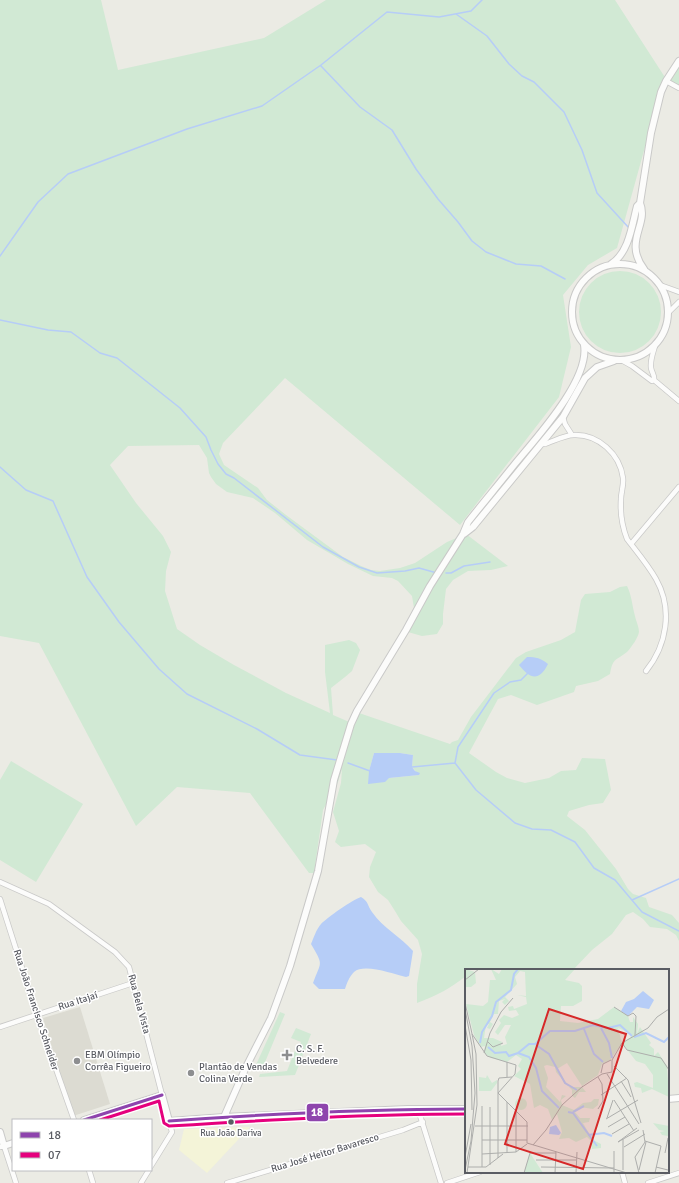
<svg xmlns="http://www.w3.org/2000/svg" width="679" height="1183" font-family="Signika,sans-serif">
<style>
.education{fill:#dcdbd2}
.green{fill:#d1e9d4;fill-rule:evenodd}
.sand{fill:#f4f4d8}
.water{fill:#b6cdf7}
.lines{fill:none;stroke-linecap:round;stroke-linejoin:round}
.stream{stroke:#b6cdf7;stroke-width:1.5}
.minor-casing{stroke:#c9c9c8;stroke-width:6}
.tertiary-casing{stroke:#c9c9c8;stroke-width:8}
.minor{stroke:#fcfcfb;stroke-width:4.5}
.tertiary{stroke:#fcfcfb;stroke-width:6}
.bus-1-casing{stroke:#fff;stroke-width:6}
.bus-2-casing{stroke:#fff;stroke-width:6}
.bus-1{stroke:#8e44ad;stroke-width:3}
.bus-2{stroke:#e5007d;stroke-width:3}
.poi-dot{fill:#8d8e90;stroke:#fff;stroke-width:1.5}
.bus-dot{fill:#5a5c63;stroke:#fff;stroke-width:1.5}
.labels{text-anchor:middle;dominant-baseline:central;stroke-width:3;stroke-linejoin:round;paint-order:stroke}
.bus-label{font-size:9px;fill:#5a5c63;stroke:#fff}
.street-label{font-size:10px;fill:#5a5c63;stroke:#fff}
.poi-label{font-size:10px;fill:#5a5c63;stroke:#fff;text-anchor:start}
.inset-river{fill:none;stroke:#b6cdf7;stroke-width:2}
.inset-road{fill:none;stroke:#adaeac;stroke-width:1}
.view{fill:#d62828;fill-opacity:0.15;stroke:#d62828;stroke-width:2}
.inset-edge{fill:none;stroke:#5a5c63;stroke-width:2}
.line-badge{stroke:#fff;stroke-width:1.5}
.badge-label{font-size:11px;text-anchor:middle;font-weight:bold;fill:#fff}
</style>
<rect width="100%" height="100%" fill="#ebebe4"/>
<path class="education" d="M80 1007 110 1104 73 1116 43 1018Z"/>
<path class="green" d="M0 0H101L118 70 264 38 326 0H615L668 82 679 65V85L663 82 617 248 588 265 563 295 571 347 559 397 460 525 285 378 223 443 219 454 224 465 258 488 267 500 286 515 343 557 361 566 371 570 380 571 400 568 415 563 447 542 466 534 508 566 491 570 468 571 453 580 446 589 443 614V624L437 634 422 636 408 632 405 626 414 608 412 596 398 581 392 578 373 576 348 564 307 540 275 513 253 498 227 492 216 484 211 477 209 473 207 458 199 445 128 446 110 465 136 503 163 536 171 552 166 571 165 591 177 629 200 645 234 665 286 693 330 713 325 672V645L349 640 356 643 360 650 352 671 345 677 331 688 333 715 354 724 359 713 450 744 452 742 458 740 471 717 516 658 526 652 561 640 575 632 581 600 585 594 610 592 620 587 627 586C632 596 632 606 635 616 636 621 639 627 639 632 638 638 632 646 628 651 617 661 613 656 610 674L598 681 576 686 574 692 537 705 511 695 498 699 469 753 496 772 507 778 525 783 549 778 561 771 576 770 582 758 605 759 611 790 603 803 589 805 569 811 567 816 585 830 616 869 628 889 633 894 646 898 649 907 672 915 679 923V941L676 935 667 929 650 927 643 919 633 912 626 915 612 934 592 950 573 970H466V976C451 988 436 996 417 1003V984L422 954 418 940 401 921 395 911 388 900 378 892 369 877 370 867 376 852 365 844 341 847 335 842 339 831 333 812 341 783 342 769 338 782 323 810 314 873H309L250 793 177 787 136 826 39 643 0 636ZM374 753H400L413 755 412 767 419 775 389 778 369 771Z
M579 312a41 41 0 1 1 82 0a41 41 0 1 1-82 0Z
M11 761 83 804 36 882 0 860V780Z
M280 1012 285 1014 263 1067H255Z
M296 1028 311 1034 295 1075 259 1077 260 1074 287 1071 296 1048H299L301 1042 291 1038Z"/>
<path class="sand" d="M250 1127 207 1173 179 1150 184 1129Z"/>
<path class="water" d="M527 657C536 657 541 658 548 664 539 682 530 679 519 665Z
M374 753H400L413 755 412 767 415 771 420 773 419 775 389 778 385 782 368 784 369 771Z
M361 897C369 902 367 905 372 912 383 928 401 937 413 951L409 976 406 977C393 974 364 963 354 972 349 977 347 983 345 989H319L313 983C321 961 324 966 311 944 314 937 316 930 321 924 328 917 352 900 361 897Z"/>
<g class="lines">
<path class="stream" d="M456 14 487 36 509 64 522 76 534 82 564 112 582 150 597 193 629 228
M321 66 360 107 392 130 416 169 438 199 458 222 472 241 486 252 516 264 541 266 565 279
M0 256 38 202 68 174 187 129 262 106 321 65 387 12 439 17 471 11 482 0
M0 320 48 330 71 332 100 353 117 358 180 408 206 437 211 450 218 464 226 474 234 478 323 547 359 567 377 573 405 571 419 568 437 573
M0 467 26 490 53 501 87 577 119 622 159 669 187 694 257 729 300 755 337 760
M446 573H451L464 566 490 562
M348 763 370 771
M455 763 458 747 494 693 510 682 521 680 528 673
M412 767 455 763 476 790 515 823 532 829 551 830 575 842 594 868 615 880 642 912 679 931
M632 900 679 879"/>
<defs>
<path id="minor" d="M666 81 679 88
M660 285 679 292
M668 313 679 302
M623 361 632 366 652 381 654 380 679 401
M654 380C655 376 652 373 651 368 650 360 653 353 655 346
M563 417 565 424 572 435
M542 444H545C554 441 565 435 574 435 598 434 620 454 623 478 624 485 621 492 621 499 620 513 622 526 627 539 637 552 648 565 656 579 673 609 667 645 646 671
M631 544 679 487
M0 882 49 904 115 952 129 967 162 1095
M0 899 37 1015 74 1120
M0 1027 133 983
M418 1109 441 1183
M0 1147 4 1146 16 1183
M151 1166 172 1132 169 1121
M89 1170 93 1183
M622 1172 625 1183
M141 1183 149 1170
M227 1183 403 1130 423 1122
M447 1183 480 1172
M648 1183 679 1173"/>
<path id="tertiary" d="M572 312a48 48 0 1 1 96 0a48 48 0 1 1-96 0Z
M611 264C629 253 632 225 637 206L640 203
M644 269C623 241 649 225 640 203L651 133 661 92 666 81 679 61
M464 534 473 527 563 417 585 378 597 367 614 361
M668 1099 679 1098
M224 1117 246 1067 271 1018 290 966 318 871 334 780 351 724 357 711 406 630 430 586 463 534 468 522C483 503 499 484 514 465 536 438 590 380 584 345
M84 1120 162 1095 169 1121 224 1117 408 1109H466
M0 1132 4 1146 13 1143"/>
</defs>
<use href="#minor" class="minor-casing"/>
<use href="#tertiary" class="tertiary-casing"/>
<use href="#minor" class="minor"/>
<use href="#tertiary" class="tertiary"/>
<defs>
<path id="bus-1" d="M84 1120 162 1095
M169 1121C268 1114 367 1109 466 1109"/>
<path id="bus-2" d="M100 1120 159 1101 164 1123 169 1126C268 1120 367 1114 466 1114"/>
</defs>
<use href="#bus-1" class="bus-1-casing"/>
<use href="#bus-2" class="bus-2-casing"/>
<use href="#bus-1" class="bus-1"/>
<use href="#bus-2" class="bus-2"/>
</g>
<g class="poi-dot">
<path d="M285 1049h4v4h4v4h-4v4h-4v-4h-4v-4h4z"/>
<circle cx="77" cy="1061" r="4"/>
<circle cx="191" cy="1073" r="4"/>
</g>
<circle class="bus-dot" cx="231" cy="1122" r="3.5"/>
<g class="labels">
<g class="bus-label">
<text x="231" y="1133">Rua João Dariva</text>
</g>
<g class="street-label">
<text transform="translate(78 1001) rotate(-18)">Rua Itajaí</text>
<text transform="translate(139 1004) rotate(75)">Rua Bela Vista</text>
<text transform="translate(36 1010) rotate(72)">Rua João Francisco Schneider</text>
<text transform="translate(325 1153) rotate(-17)">Rua José Heitor Bavaresco</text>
</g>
<g class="poi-label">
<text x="296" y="1049">C. S. F.<tspan x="296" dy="12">Belvedere</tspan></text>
<text x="85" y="1055">EBM Olímpio<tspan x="85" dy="12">Corrêa Figueiro</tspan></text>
<text x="199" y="1067">Plantão de Vendas<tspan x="199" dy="12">Colina Verde</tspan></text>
</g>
</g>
<g transform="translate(465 969)">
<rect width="204" height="204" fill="#ebebe4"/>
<path d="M0 0 10 3 11 14 6 18H0ZM26 0 34 5 37 0H110L100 11 114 14 117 17V32L108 37H96L95 52 113 54 133 50 149 38 163 47 165 53H168V48L173 55 172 65 175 58 186 74 184 76 189 80V87L193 83 202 97 204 128 187 120 177 124 176 119 170 118 169 114 172 113 188 119V106L180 95 171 92 157 74 145 91 137 95 133 106 117 117 102 94 92 100 104 118H117L121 123H114L110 129 107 127V121L103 117 91 103 90 98 82 96 79 97 83 109 81 118 95 133 97 126 101 127 96 131 97 136 109 141 118 134 126 133 129 130H134L133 136 128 140 115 138 110 143 115 149H125L124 153 118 154 128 171 136 175V179L127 180 126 172 122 168 111 173 104 169 94 170 97 163 92 145 87 151 83 140 75 136 69 139 65 115 49 107 56 100 53 97 57 90 51 86 42 93 26 89 19 84 20 77 16 78 9 66 1 35 18 37 23 33 25 11H31ZM55 2 60 3 61 27 52 26 61 28 62 35 49 40 48 37 43 38 44 42 51 41 54 46 47 49 39 46 34 51 36 54 30 63 33 66 40 56H46L40 68 42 75 36 77 37 73 28 69H19L21 56 24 55 22 59 25 60 28 55 25 53 29 45H33L34 32 40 30 37 33 40 36 44 32 40 28 52 15 50 8ZM153 59 165 64 166 68 157 74ZM22 106 27 114 32 111V114L26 122H14V108L21 109ZM50 135a6 6 0 1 1 12 0a6 6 0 1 1-12 0ZM188 154 204 157 203 167 197 166 195 163 200 162 194 161ZM65 184 78 204H59Z" fill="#d1e9d4" fill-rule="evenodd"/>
<path d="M178 22 189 31 184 40 172 38 163 47 156 42 161 33 169 30ZM91 156 96 164 94 166 84 165 85 158Z" fill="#b6cdf7"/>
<path class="inset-river" d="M136 59 144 74 147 89M119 60 129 85 138 93M169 68 181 64 199 73 204 68M15 74 17 63 27 47 31 33 46 21 49 5 53 0M71 76 84 85 100 114 112 121M23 78 30 84 41 83 44 87 53 84 64 75H70L85 62H110L128 56 143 59 155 56 167 67M53 84 64 88 71 99 77 122 94 139M103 143 108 144 132 177M108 143 119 137M123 166 139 164 147 167"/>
<path class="inset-road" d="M0 11 14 0M0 34 6 60M149 38 163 47 168 44 171 47 170 66M0 40 7 77 10 124 6 172 0 201M0 56 6 91 7 141M7 65 22 87 51 96 50 105 33 124 62 153V174M23 73 28 78 38 74M157 74 162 81 196 89 204 101M19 84 25 64 36 43 48 29M42 93V108M149 97 163 111 176 154M136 104 138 95 146 91M142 105 174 155M156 112 166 128M117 118 137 105 147 103V91L157 74 183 59 192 48 204 40M136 126 162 109M149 131 169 162M42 133V183M17 137V198M25 138V196M133 140 138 132 137 115 133 108M142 149 148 131M141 150 173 131M10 157H63M143 158 160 148M172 159 153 173 174 161M147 165 164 155M17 171H62M180 172 196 177 190 204M62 174 162 204M68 176 81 161 97 136 118 117M159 178 180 165M51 183V140M200 184 203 169M17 185 51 183 62 175M0 188 6 155M33 189V112L34 109 47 108M71 191H111M3 198H21L38 185M76 198 149 199M191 198 203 201M158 201V170M174 201 181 173M2 204 12 136 11 85 6 60M59 204 65 184H91M90 204 91 183M111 204 112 183M149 204V182M174 204 170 188 180 173 178 161"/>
<path class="view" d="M84 40 161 65 118 200 40 175Z"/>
<rect width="204" height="204" class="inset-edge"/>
</g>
<rect class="line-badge" x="306" y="1103" width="23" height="19" rx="4" fill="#8e44ad"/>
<g class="badge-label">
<text x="317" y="1116">18</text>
</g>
<rect x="12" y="1119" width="140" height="52" fill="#ffffff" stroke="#bdbec1"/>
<rect x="20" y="1132" width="20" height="6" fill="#8e44ad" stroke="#bdbec1"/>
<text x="48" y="1139" font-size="12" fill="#5a5c63">18</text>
<rect x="20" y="1152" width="20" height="6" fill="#e5007d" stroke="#bdbec1"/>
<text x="48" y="1159" font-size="12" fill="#5a5c63">07</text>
</svg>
